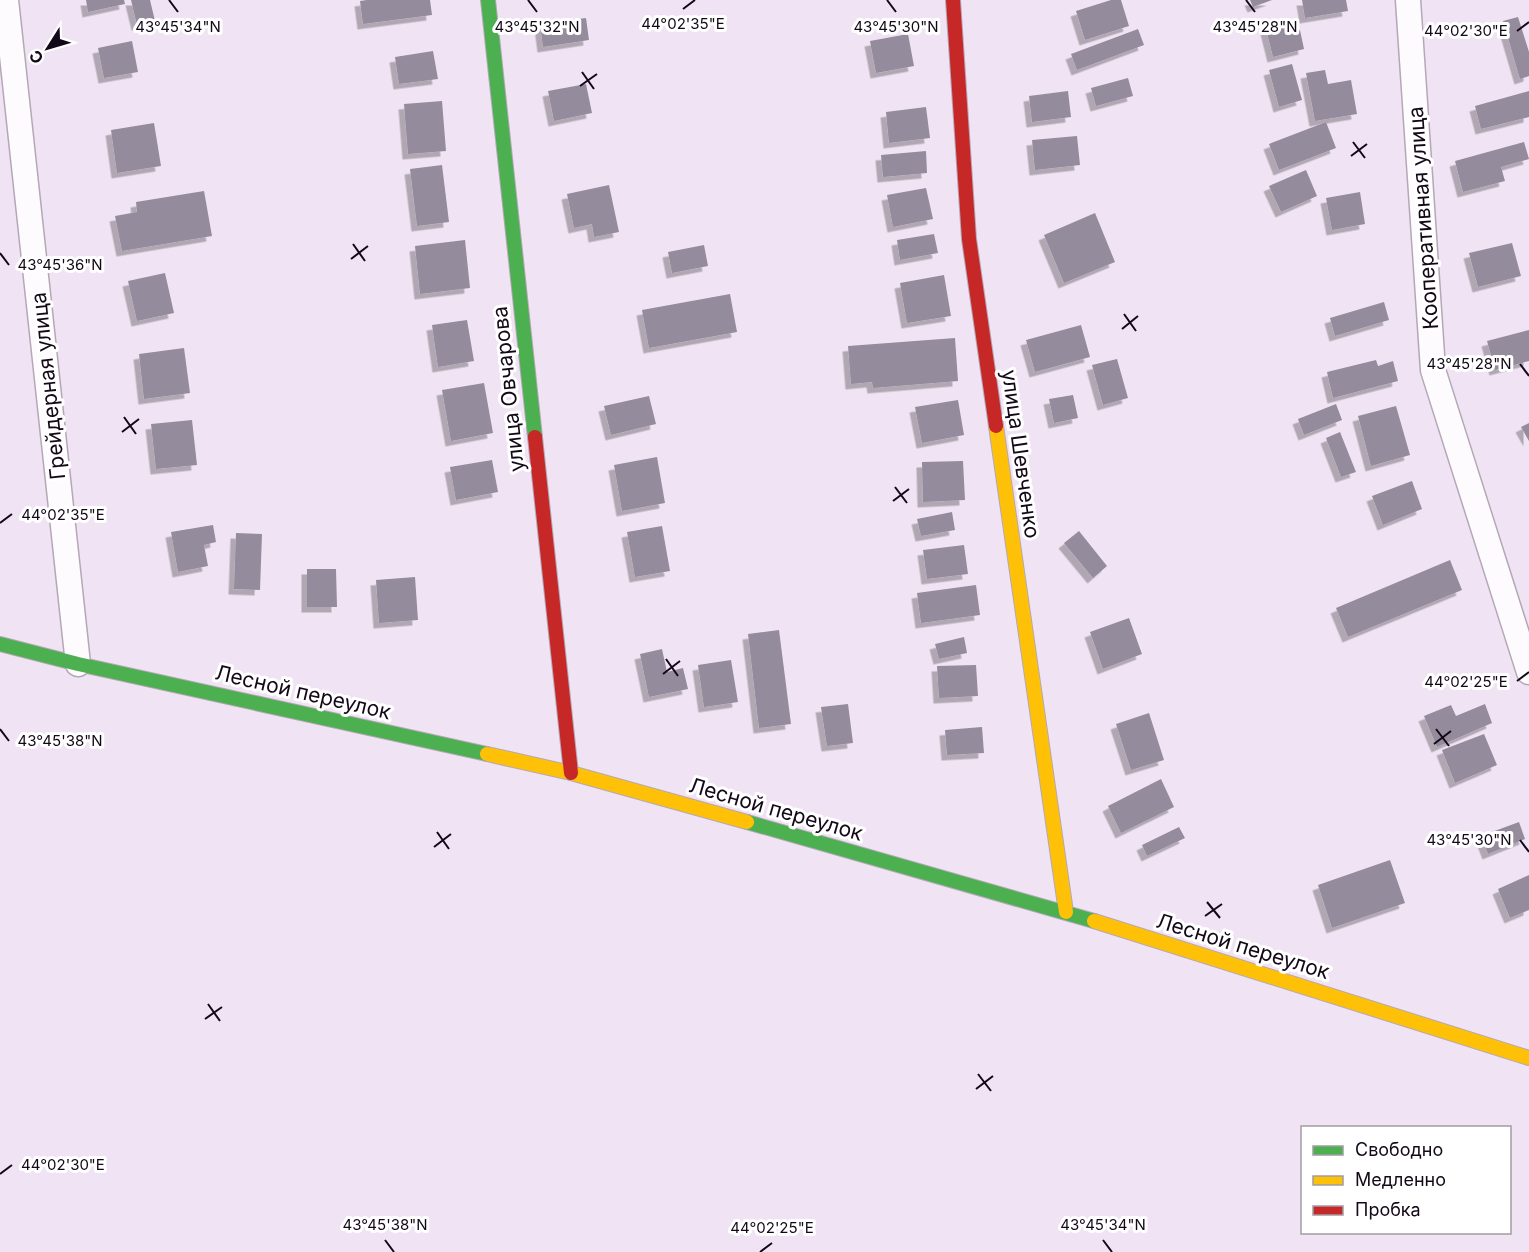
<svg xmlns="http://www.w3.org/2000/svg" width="1529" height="1252" font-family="Inter,sans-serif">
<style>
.building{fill:#948b9d;filter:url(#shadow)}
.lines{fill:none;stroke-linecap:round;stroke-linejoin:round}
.street-casing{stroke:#b4a8b7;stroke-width:27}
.fast-casing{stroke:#b4a8b7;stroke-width:16}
.slow-casing{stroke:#b4a8b7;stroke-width:16}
.jam-casing{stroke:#b4a8b7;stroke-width:16}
.street{stroke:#fdfbfd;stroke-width:24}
.fast{stroke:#4caf50;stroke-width:14}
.slow{stroke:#ffc107;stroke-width:14}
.jam{stroke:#c62828;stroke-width:14}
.ticks{fill:none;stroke:#130817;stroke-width:2}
.labels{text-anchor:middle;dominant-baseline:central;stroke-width:6;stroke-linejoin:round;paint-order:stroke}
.street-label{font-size:21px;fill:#130817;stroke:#fff}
.ticks-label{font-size:15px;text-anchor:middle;fill:#130817;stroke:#fff;stroke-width:6;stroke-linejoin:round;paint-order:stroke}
</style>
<defs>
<filter id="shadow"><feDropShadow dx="-5.5" dy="5.5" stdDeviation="0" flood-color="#0004"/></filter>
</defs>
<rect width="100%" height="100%" fill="#f0e4f4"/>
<path class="building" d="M86 0H124L125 4 88 12Z
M131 0H150L155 21 137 25Z
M367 0H430L432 15 363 24 360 1Z
M1111 0H1121L1129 26 1085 40 1076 11Z
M1250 0H1272L1253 7Z
M1302 0H1346L1348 11 1305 18Z
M1518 17 1529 52V76L1520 79 1503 21Z
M586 18 589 40 543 47 540 24Z
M1287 20 1290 33 1300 30 1304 49 1273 57 1265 25Z
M1138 29 1144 45 1077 70 1071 54Z
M908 34 914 66 876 73 870 41Z
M132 41 138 72 104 78 98 48Z
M433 51 438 79 399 84 395 57Z
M1292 64 1302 100 1279 107 1269 70Z
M1325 70 1328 84 1351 80 1357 114 1315 121 1306 73Z
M1128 78 1133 96 1096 106 1091 88Z
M586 84 592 113 554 121 548 91Z
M1068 91 1071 117 1032 122 1029 96Z
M1529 91V117L1481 129 1475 106Z
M442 101 446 151 408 154 404 104Z
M926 107 930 138 889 143 886 112Z
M1326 122 1336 148 1279 170 1269 144Z
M154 123 161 166 117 173 111 130Z
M1077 136 1080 165 1035 170 1032 140Z
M1524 142 1529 159 1501 167 1505 181 1463 192 1455 161Z
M926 151 927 173 883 177 881 155Z
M442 165 449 222 417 226 410 169Z
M1306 170 1317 196 1281 212 1269 186Z
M609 185 619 232 594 237 592 224 574 228 567 194Z
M926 188 933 219 893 227 887 195Z
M204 191 212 236 122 251 115 216 137 212 136 202Z
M1360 192 1365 224 1332 230 1326 198Z
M1095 213 1115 262 1064 283 1044 235Z
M934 234 938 253 900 260 897 240Z
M465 240 470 288 420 294 415 246Z
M1512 243 1521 276 1478 287 1469 253Z
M704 245 708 266 672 273 668 252Z
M165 273 174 313 137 321 128 281Z
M944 275 951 316 907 323 900 283Z
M730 294 737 332 649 348 642 310Z
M1384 302 1389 320 1335 336 1330 318Z
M467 320 474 361 438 367 432 325Z
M1081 325 1090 357 1035 372 1026 340Z
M1529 330V361L1495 370 1487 341Z
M955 338 958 381 873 388 872 382 851 384 848 346Z
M184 348 190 393 144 399 139 354Z
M1117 359 1128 398 1103 405 1092 365Z
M1376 360 1378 366 1393 361 1398 381 1333 398 1327 372Z
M484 383 493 433 451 441 442 390Z
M1073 395 1078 418 1054 423 1049 399Z
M649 396 656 424 611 435 604 406Z
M958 400 964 435 922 443 915 407Z
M1336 404 1342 420 1304 435 1298 419Z
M1396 406 1410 455 1371 466 1358 416Z
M192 420 197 465 156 469 151 424Z
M1529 423V441L1521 427Z
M1340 432 1356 472 1341 477 1326 438Z
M657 457 665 503 622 511 614 465Z
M492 460 498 492 456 500 450 467Z
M963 461 965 500 923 502 922 462Z
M1412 481 1422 509 1383 525 1372 496Z
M952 512 955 530 921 536 917 519Z
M213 525 216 542 204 545 208 566 178 572 171 532Z
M662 526 670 571 635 577 627 532Z
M1079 531 1107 566 1093 578 1064 543Z
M236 533 262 534 260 590 234 589Z
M964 545 968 574 927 579 923 550Z
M1450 560 1462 590 1348 637 1336 608Z
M307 569H336L337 607H307Z
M415 577 418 620 379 623 376 580Z
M976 585 980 615 921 623 917 593Z
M1129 618 1142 654 1103 669 1090 632Z
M779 630 791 724 759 728 748 634Z
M964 637 967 653 939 659 935 644Z
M662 649 667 672 683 668 688 689 649 697 640 654Z
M731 660 738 702 704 707 698 665Z
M976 665 978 696 939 698 937 666Z
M848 704 853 743 827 746 821 707Z
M1485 704 1492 723 1437 747 1424 716 1451 705 1456 716Z
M1149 713 1164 760 1131 770 1116 724Z
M982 727 984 753 947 755 945 730Z
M1484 734 1497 765 1455 783 1442 750Z
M1161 779 1174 807 1121 833 1108 806Z
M1519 822 1525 839 1488 854 1481 836Z
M1179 827 1185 838 1147 856 1142 845Z
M1390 860 1405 903 1332 928 1318 885Z
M1529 875V910L1510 918 1498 889Z"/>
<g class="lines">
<defs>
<path id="street" d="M6 0 78 664
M1408 0 1433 370 1529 672"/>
<path id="fast" d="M488 0 535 437
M0 644 78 664 487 754
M747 822 1094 921"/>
<path id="slow" d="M996 426 1066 912
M487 754 571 773 747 822
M1094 921 1529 1058"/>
<path id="jam" d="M953 0 969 239 996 426
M535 437 571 773"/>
</defs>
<use href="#street" class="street-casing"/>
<use href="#fast" class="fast-casing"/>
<use href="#slow" class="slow-casing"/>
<use href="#jam" class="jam-casing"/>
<use href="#street" class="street"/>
<use href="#fast" class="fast"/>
<use href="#slow" class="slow"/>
<use href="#jam" class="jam"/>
</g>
<path class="ticks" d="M169 0 178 12M528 0 537 12M887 0 896 12M1246 0 1255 12M683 9 695 0M1517 31 1529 22M582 72 594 89M580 86 597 74M1353 142 1365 158M1351 156 1367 144M353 244 365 261M0 253 9 265M351 259 368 246M1124 314 1136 331M1122 329 1138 316M1520 364 1529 376M124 417 136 434M122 432 139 419M895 487 907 503M893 501 909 489M0 523 12 514M666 659 678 676M663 674 680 661M1517 681 1529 672M0 729 9 741M1436 729 1449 746M1434 744 1451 731M437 832 449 849M1520 840 1529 852M434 847 451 834M1207 902 1220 918M1205 916 1222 904M208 1004 220 1021M205 1019 222 1007M978 1074 991 1091M976 1089 993 1076M0 1174 12 1165M385 1240 394 1252M1103 1240 1112 1252M760 1252 772 1243"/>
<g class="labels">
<g class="street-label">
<text transform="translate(1423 218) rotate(-94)">Кооперативная улица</text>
<text transform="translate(48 386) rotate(-96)">Грейдерная улица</text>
<text transform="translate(508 389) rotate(-96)">улица Овчарова</text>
<text transform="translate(1021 454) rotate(82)">улица Шевченко</text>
<text transform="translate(303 692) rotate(13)">Лесной переулок</text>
<text transform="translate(776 809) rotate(16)">Лесной переулок</text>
<text transform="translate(1243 946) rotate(17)">Лесной переулок</text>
</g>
</g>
<g class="ticks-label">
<text x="683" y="29">44°02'35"E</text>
<text x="178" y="32">43°45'34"N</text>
<text x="537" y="32">43°45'32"N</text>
<text x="896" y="32">43°45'30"N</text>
<text x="1255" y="32">43°45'28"N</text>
<text x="1466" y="36">44°02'30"E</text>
<text x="60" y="270">43°45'36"N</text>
<text x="1469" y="369">43°45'28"N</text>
<text x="63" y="520">44°02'35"E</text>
<text x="1466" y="687">44°02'25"E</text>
<text x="60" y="746">43°45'38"N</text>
<text x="1469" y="845">43°45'30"N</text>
<text x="63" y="1170">44°02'30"E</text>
<text x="385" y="1230">43°45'38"N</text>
<text x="1103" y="1230">43°45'34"N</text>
<text x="772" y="1233">44°02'25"E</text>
</g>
<rect x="1301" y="1126" width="210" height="108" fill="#ffffff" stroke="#a19ca2" stroke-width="1.5"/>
<rect x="1313" y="1146" width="30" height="9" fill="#4caf50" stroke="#a19ca2" stroke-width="1.5"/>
<text x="1355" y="1156" font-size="18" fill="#130817">Свободно</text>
<rect x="1313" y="1176" width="30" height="9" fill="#ffc107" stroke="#a19ca2" stroke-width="1.5"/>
<text x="1355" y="1186" font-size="18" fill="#130817">Медленно</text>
<rect x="1313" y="1206" width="30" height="9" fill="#c62828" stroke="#a19ca2" stroke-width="1.5"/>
<text x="1355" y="1216" font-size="18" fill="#130817">Пробка</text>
<g transform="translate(48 48) rotate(233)" stroke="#ffffff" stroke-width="4.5" paint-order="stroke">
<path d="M0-4.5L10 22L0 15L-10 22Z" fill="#130817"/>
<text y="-9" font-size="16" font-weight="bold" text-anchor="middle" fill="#130817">С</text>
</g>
</svg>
